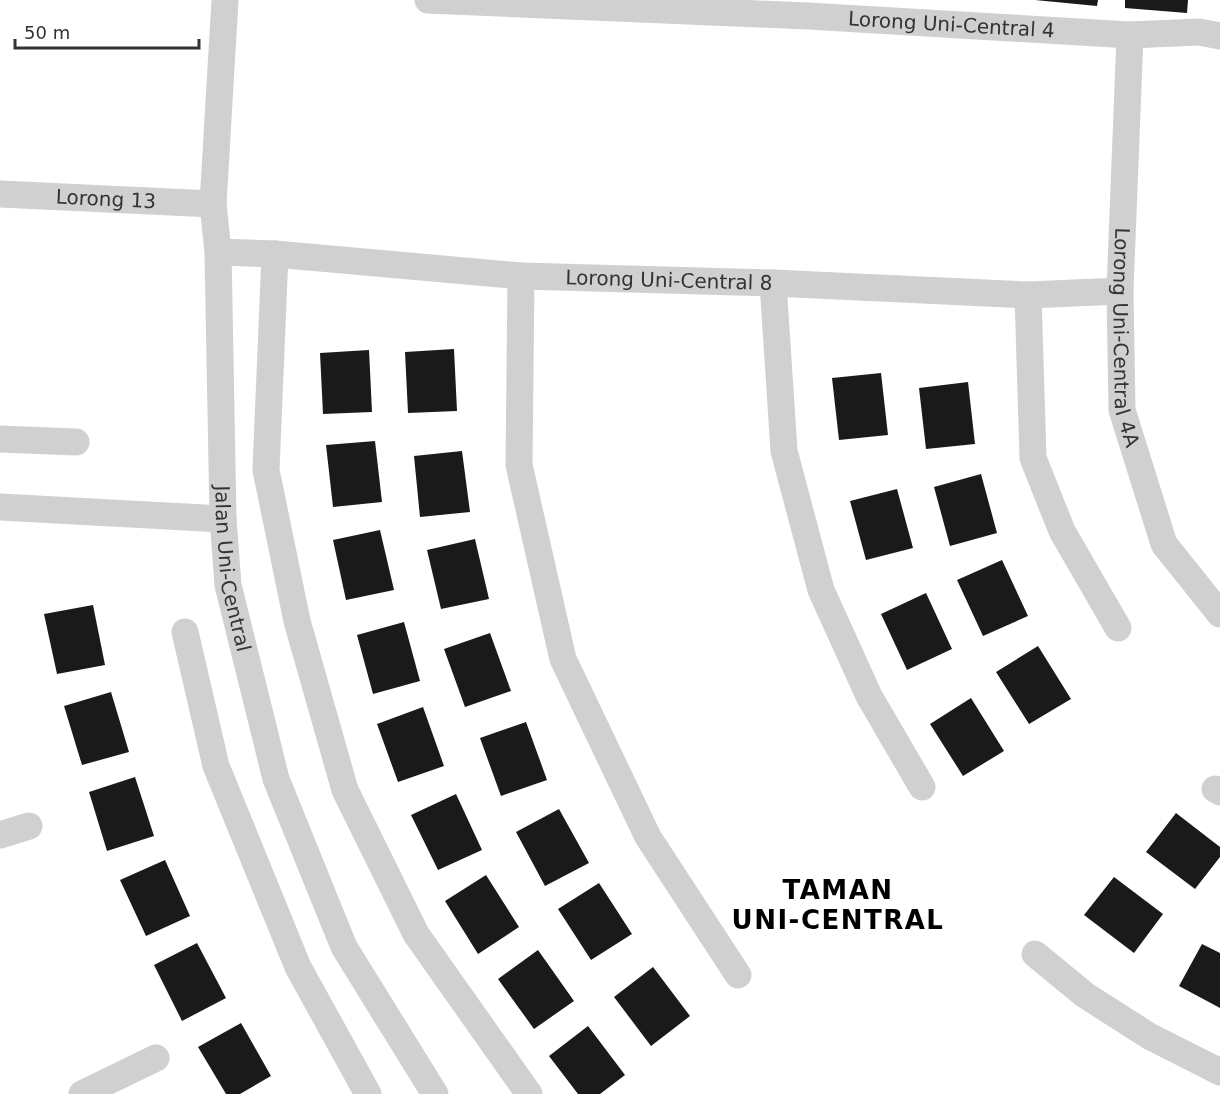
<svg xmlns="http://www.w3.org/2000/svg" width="1220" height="1094" font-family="'DejaVu Sans',sans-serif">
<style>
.building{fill:#1a1a1a}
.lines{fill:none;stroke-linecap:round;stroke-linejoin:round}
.minor{stroke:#d0d0d0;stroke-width:27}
.labels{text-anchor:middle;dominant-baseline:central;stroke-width:6;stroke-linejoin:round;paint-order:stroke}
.street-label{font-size:20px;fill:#333;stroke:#fff}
.district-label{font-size:26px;font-weight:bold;letter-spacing:1.5px;fill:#000;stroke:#fff}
</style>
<rect width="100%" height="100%" fill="#fff"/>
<path class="building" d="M1035 0H1098L1097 6Z
M1125 0H1188L1187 13 1125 8Z
M454 349 457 411 408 413 405 352Z
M369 350 372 412 323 414 320 353Z
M881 373 888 435 839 440 832 378Z
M968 382 975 444 926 449 919 388Z
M375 441 382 502 333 507 326 445Z
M462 451 470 512 420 517 414 456Z
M981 474 997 533 950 546 934 487Z
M897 489 913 548 866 560 850 501Z
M380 530 394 590 346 600 333 540Z
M475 539 489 599 441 609 427 550Z
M1002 560 1028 616 983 636 957 580Z
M926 593 952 649 907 670 881 614Z
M93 605 105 665 57 674 44 614Z
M404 622 420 681 373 694 357 635Z
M490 633 511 691 465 707 444 649Z
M1038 646 1071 699 1029 724 996 672Z
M111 692 129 752 82 765 64 706Z
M971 698 1004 751 963 776 930 724Z
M423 707 444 766 398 782 377 724Z
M526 722 547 780 501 796 480 738Z
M135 777 154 836 107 851 89 792Z
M456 794 482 850 438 870 411 815Z
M559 809 589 863 545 886 516 832Z
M1176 813 1220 847V857L1195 889 1146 852Z
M165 860 190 916 146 936 120 880Z
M486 875 519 927 478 954 445 901Z
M1114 877 1163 914 1134 953 1084 915Z
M599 883 632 934 591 960 558 909Z
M197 943 226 998 182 1021 154 965Z
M1202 944 1220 953V1008L1179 986Z
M538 950 574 1001 534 1029 498 979Z
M653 967 690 1016 651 1046 614 997Z
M241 1023 271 1076 240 1094H226L198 1047Z
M588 1026 625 1075 600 1094H578L549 1056Z"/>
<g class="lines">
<g class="minor">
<path id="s1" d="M225 0 213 204 218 252 223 519 228 585 276 779 344 947 435 1094"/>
<path id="s2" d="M428 0 808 16 1130 35 1199 32 1220 36"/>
<path id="s3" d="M1130 35 1120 291 1122 410 1164 544 1220 614"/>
<path id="s4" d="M0 194 213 204"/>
<path id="s5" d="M218 252 275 254 521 276 773 283 1028 295 1120 291"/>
<path d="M275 254 266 470 297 621 345 790 416 934 529 1094"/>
<path d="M521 276 519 465 563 659 648 837 738 975"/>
<path d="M773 283 784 451 821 590 869 696 922 787"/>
<path d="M1028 295 1033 458 1062 531 1118 628"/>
<path d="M0 439 76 442"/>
<path d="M0 507 223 519"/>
<path d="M185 632 216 766 298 967 368 1094"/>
<path d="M1215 789 1220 792"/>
<path d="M0 835 29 826"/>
<path d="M1035 954 1085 995 1149 1036 1220 1072"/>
<path d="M82 1094 156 1058"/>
</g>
</g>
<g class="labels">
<g class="street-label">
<text stroke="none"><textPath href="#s2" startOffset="524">Lorong Uni-Central 4</textPath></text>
<text stroke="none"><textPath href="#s4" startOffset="106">Lorong 13</textPath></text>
<text stroke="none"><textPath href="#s5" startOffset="452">Lorong Uni-Central 8</textPath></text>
<text stroke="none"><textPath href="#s3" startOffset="303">Lorong Uni-Central 4A</textPath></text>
<text stroke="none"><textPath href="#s1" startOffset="570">Jalan Uni-Central</textPath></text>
</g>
<g class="district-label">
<text x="838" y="890">TAMAN<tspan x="838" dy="30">UNI-CENTRAL</tspan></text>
</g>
</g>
<path d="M15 39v9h184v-9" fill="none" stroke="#333333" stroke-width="3"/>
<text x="24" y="39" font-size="18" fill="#333333" stroke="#ffffff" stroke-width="4.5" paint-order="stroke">50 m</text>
</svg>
